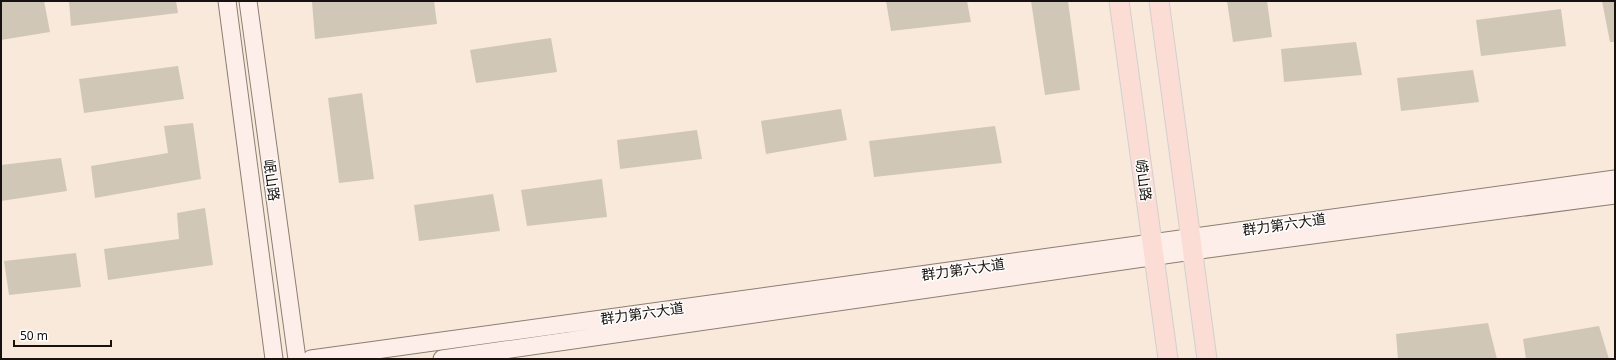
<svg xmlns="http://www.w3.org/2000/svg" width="1616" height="360" font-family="'Noto Sans','Noto Sans SC',sans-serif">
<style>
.building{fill:#d1c7b7}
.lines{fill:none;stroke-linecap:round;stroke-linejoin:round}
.secondary-casing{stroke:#8b7e72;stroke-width:19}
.primary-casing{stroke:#d1d0cf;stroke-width:21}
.secondary{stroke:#feeeea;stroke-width:17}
.primary{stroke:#fcddd5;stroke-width:19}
.labels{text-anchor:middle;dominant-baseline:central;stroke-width:3;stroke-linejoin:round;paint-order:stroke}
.street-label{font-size:14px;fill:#17120d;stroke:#fff}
</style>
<rect width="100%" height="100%" fill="#f8e9db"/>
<path class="building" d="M1 1H44L50 32 1 40Z
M69 1H176L178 13 71 26Z
M325 1H434L437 24 315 39 312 2Z
M886 1H967L971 22 891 31Z
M1031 1H1068L1080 90 1045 95Z
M1227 1H1267L1272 37 1233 42Z
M1602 1H1615V42H1610Z
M1561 9 1566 46 1481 56 1476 20Z
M551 38 557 72 476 83 470 50Z
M1356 42 1362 75 1284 82 1281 49Z
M178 66 184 99 84 113 79 79Z
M1473 70 1479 102 1401 111 1397 78Z
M362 93 374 179 339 183 328 98Z
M841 109 847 140 766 154 761 121Z
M193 123 201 179 95 198 91 166 168 153 164 126Z
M995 126 1002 163 874 177 869 141Z
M697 130 702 159 620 169 617 140Z
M61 158 67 191 1 201V165Z
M602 179 607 217 527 226 521 190Z
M493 194 500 231 419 241 414 205Z
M205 208 213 265 108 280 104 249 179 239 177 213Z
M76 253 81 287 9 295 4 261Z
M1488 323 1497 359H1398L1396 334Z
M1599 326 1609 359H1526L1523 339Z"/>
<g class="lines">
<defs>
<path id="secondary" d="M227 1 274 359
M248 1 297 359
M311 359 1615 179
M442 359 1192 251 1615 195"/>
<path id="primary" d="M1119 1 1168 359
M1159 1 1207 359"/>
</defs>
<use href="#secondary" class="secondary-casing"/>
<use href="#primary" class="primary-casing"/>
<use href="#secondary" class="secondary"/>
<use href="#primary" class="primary"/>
</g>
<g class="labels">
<g class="street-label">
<text transform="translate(272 180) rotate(82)">岷山路</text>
<text transform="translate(1144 180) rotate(82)">崂山路</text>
<text transform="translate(1284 224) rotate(-8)">群力第六大道</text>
<text transform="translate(963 269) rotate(-8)">群力第六大道</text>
<text transform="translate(642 313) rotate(-8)">群力第六大道</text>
</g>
</g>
<rect width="1616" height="360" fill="none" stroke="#17120d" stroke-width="4"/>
<path d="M14 340v6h97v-6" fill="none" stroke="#17120d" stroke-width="2"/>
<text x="20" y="340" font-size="12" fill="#17120d" stroke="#ffffff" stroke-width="3" paint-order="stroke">50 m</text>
</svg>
